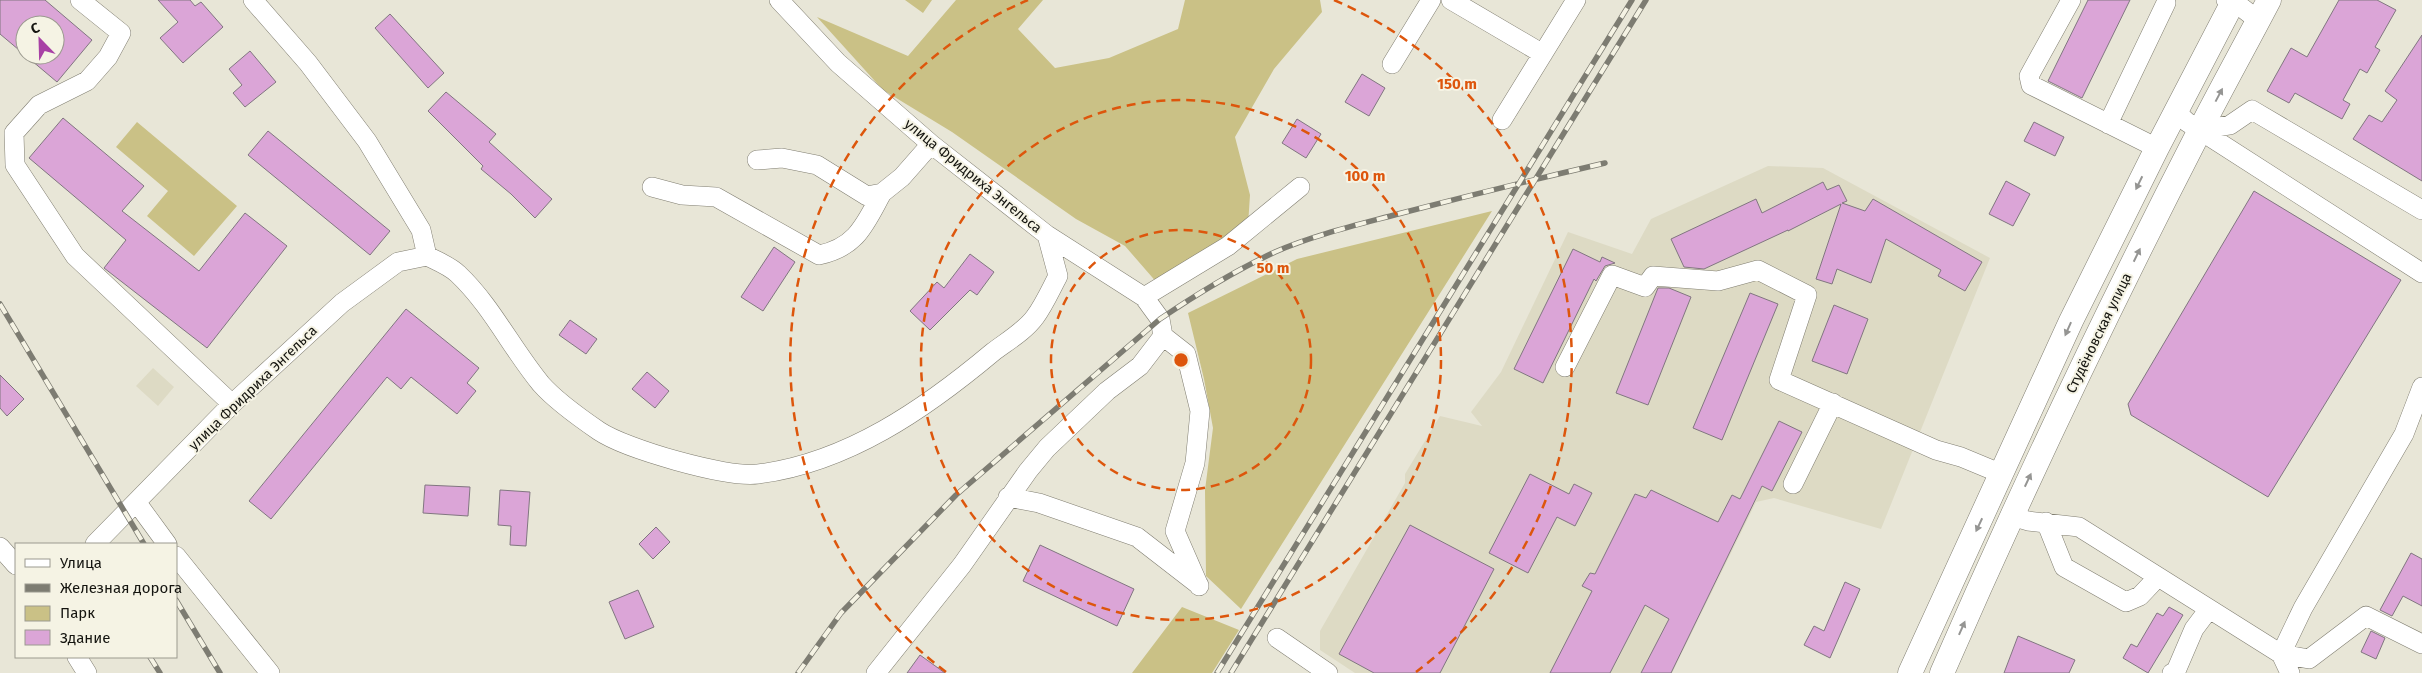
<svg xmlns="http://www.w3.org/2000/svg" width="2422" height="673" font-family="'Fira Sans',sans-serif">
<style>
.built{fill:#dddac4}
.green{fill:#cac186}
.building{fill:#dba5d7;stroke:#817680}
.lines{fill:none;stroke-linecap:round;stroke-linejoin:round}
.minor-casing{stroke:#807e71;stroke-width:20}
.major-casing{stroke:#807e71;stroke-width:25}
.minor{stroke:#fff;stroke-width:19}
.major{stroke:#fff;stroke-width:24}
.rail-casing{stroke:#7d7c72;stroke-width:5.5}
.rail{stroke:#f5f3e4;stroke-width:4;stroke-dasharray:11;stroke-linecap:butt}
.oneway{fill:#959593}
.ring{fill:none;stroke:#dd560c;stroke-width:2.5;stroke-dasharray:9 6}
.labels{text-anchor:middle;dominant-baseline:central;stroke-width:4;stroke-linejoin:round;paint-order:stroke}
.street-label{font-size:14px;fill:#14140f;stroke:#f5f3e4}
.centre{fill:#dd560c;stroke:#f5f3e4;stroke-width:2.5}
.ring-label{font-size:15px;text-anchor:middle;font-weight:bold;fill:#dd560c;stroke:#f5f3e4;stroke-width:4;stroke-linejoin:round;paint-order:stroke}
</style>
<rect width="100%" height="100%" fill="#e8e6d7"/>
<path class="built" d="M1768 166 1823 168 1990 258 1881 529 1774 498 1756 502 1672 673H1355L1320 650V631L1405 483V474L1440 416 1482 426 1471 412 1501 372 1568 232 1632 254 1651 219Z
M153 368 174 387 158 406 136 386Z"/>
<path class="green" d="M905 0H932L923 13Z
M956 0H1043L1018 29 1055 68 1109 58 1178 29 1185 0H1320L1322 12 1274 69 1235 137 1250 195 1248 225 1165 292 1125 246 1076 219 952 132 883 90 817 17 908 56Z
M137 122 237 206 194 256 147 216 168 191 116 147Z
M1492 211 1241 609 1206 576 1205 490 1213 428 1204 379 1188 313 1297 259Z
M1182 607 1239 630 1212 673H1132Z"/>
<path class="building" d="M0 0H45L92 40 57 82 25 55H55V25H25V55L0 34Z
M158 0H190L195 6 201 2 223 27 183 63 160 38 178 22Z
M2088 0H2130L2082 98 2048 81Z
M2339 0H2377L2396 10 2375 47 2380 50 2367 73 2360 69 2343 100 2350 104 2342 119 2295 93 2289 103 2267 91 2291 48 2307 57Z
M390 14 444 73 428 88 375 28Z
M2422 35V181L2353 139 2369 115 2382 122 2397 100 2385 91Z
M250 51 276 82 245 107 233 93 242 85 229 69Z
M1362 74 1385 88 1369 116 1345 102Z
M446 92 496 134 489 142 552 199 535 218 511 194 481 169 483 166 428 111Z
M63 118 144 186 122 211 199 271 245 213 287 246 207 348 104 268 126 240 29 158Z
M1297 119 1321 134 1306 158 1282 143Z
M2034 122 2064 137 2055 156 2024 141Z
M268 131 390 231 370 255 248 155Z
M2006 181 2030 194 2013 226 1989 214Z
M1823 182 1827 190 1839 185 1847 201 1842 203 1865 211 1873 199 1982 262 1965 291 1938 276 1941 270 1886 239 1871 283 1837 269 1832 284 1816 279 1841 204 1788 231V230L1704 269 1684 267 1671 239 1756 199 1762 213Z
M2254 191 2401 280 2268 497 2131 415 2128 404Z
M774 247 795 262 763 311 741 297Z
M1573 249 1600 262 1602 257 1615 263 1605 266 1596 281 1594 279 1543 383 1514 369Z
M970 254 994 272 977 295 970 290 930 330 910 311 937 282 944 288Z
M1658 288H1669L1691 297 1648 405 1616 393Z
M1750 293 1778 304 1722 440 1693 428Z
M1834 305 1868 319 1847 374 1812 361Z
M406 309 479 368 467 383 476 391 457 414 411 377 401 389 387 377 271 519 249 501Z
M570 320 597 339 586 354 559 335Z
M647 372 669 391 655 408 632 389Z
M0 375 24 399 7 416 0 408Z
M1779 421 1802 432 1772 491 1762 486 1671 673H1641L1669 619 1645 605 1610 673H1550L1592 591 1582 586 1590 573 1595 574 1635 494 1646 498 1651 490 1718 522 1732 495 1740 499Z
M1530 474 1569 494 1574 484 1592 493 1575 526 1557 517 1528 573 1489 553Z
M425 485 470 487 468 516 423 513Z
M500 490 530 492 526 546 510 545 511 526 498 525Z
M1410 525 1494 569 1440 673H1374L1339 654Z
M656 527 670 542 653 559 639 544Z
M1040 545 1134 589 1117 626 1023 581Z
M2411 553 2422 559V606L2403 596 2392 616 2380 610Z
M1845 582 1860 589 1830 658 1804 645 1814 626 1824 631Z
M638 590 654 627 625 639 609 602Z
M2169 607 2183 615 2148 673 2123 658 2131 644 2137 647 2157 613 2163 616Z
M2371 631 2385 638 2376 659 2361 652Z
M2018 636 2075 660 2069 673H2004Z
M920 655 945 673H907Z"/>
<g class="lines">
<defs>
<path id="minor" d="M80 0 121 33 108 57 87 81 39 105 14 133 15 165 75 256 232 404
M253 0 308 63 367 141 421 230 427 256
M1451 0 1543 54
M2071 0 2029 76 2031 85 2157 148
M2226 0 2237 4 2258 20
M1392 64 1431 0
M2176 112 2187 122 2422 273
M1502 120 1576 0
M2108 124 2166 3
M2200 130 2230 125 2252 110 2422 210
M757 160 782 158 817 165 867 196 882 193 902 177 931 144
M652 187 682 195 716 197 819 255C857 247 865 224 882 193
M1144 297 1228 246 1300 187
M1163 336 1186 354 1200 411 1195 463 1175 531 1199 586
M1565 367 1612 275 1645 287 1653 276 1718 281 1758 270 1807 295 1779 380 1936 450 1961 457 2002 474
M1793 484 1833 403
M1008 497 1039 503 1137 537 1199 585
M137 503 167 544
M2011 516 2028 521 2079 527 2281 654 2303 608 2404 434 2422 387
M2046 522 2064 567 2126 602 2140 596 2157 578
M95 544 232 404 342 303 398 262 427 256C437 261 450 266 458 274 491 305 512 349 541 384 556 401 580 418 599 431 626 449 726 478 758 474 847 463 925 409 993 352 1006 342 1025 331 1035 317 1044 305 1051 289 1058 276L1047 235 931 144 838 63 779 0
M0 547 16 565
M176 556 270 673
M1277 638 1328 673
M2281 654 2309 659 2366 616 2422 644
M2281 654 2290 673
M77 657 87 673
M876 673 962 565 1028 471 1047 448 1107 391 1140 366 1163 336 1160 319 1144 297 1047 235
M2172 673 2176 671 2194 629 2209 609"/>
<path id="major" d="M1910 673 2071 321 2157 148 2234 0
M1942 673C2022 489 2108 309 2200 130 2222 87 2246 44 2269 0"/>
</defs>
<use href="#minor" class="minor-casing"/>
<use href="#major" class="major-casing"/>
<use href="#minor" class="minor"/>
<use href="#major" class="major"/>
<defs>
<path id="rail" d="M0 304 144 544
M176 600 220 673
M150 657 160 673
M798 673 841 613 956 495 1160 319C1197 294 1234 271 1275 252 1314 235 1357 225 1398 214 1467 196 1536 179 1605 163
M1217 673 1632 0
M1231 673 1646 0"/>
</defs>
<use href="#rail" class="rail-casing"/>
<use href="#rail" class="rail"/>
</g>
<defs><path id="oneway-solid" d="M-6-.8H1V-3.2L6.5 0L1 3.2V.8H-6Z" transform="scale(1.25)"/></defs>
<g class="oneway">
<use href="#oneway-solid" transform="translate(2219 95) rotate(-62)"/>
<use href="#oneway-solid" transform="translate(2139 183) rotate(116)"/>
<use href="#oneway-solid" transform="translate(2137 255) rotate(-64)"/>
<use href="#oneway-solid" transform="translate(2068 329) rotate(114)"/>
<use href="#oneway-solid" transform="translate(2028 480) rotate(-65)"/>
<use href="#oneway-solid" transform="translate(1979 525) rotate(115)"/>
<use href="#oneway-solid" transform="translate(1962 628) rotate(-66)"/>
</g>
<g class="ring">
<circle cx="1181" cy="360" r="130"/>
<circle cx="1181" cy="360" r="260"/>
<path d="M946 672A391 391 0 0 1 1028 0M1334 0A391 391 0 0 1 1416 672"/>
</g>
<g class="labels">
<g class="street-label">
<text transform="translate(973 176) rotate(39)">улица Фридриха Энгельса</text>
<text transform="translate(2099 333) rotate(-64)">Студёновская улица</text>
<text transform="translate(253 388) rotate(-44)">улица Фридриха Энгельса</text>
</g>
</g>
<circle cx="1181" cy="360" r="8" class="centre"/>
<g class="ring-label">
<text x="1457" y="89">150 m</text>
<text x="1365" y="181">100 m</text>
<text x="1273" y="273">50 m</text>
</g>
<rect x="15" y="543" width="162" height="115" fill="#f5f3e4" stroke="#9b9a8f"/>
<rect x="25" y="559" width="25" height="8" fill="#ffffff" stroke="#9b9a8f"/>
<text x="60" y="568" font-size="15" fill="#14140f">Улица</text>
<rect x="25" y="584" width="25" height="8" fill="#7d7c72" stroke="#9b9a8f"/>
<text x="60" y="593" font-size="15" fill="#14140f">Железная дорога</text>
<rect x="25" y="606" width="25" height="15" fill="#cac186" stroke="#9b9a8f"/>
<text x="60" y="618" font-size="15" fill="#14140f">Парк</text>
<rect x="25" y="630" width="25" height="15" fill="#dba5d7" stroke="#9b9a8f"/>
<text x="60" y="643" font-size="15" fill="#14140f">Здание</text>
<g transform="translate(40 40) rotate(337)"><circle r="24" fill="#f5f3e4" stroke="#9b9a8f"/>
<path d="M0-4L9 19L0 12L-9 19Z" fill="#a841a5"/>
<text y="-8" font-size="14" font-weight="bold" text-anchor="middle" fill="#14140f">С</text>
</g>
</svg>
